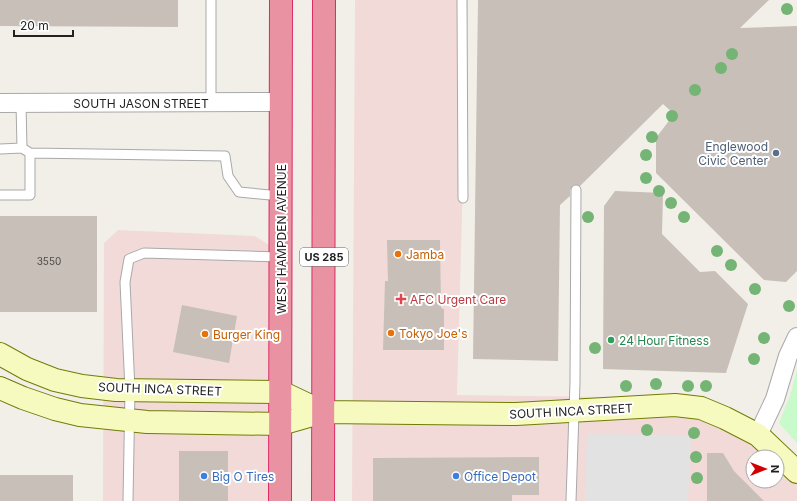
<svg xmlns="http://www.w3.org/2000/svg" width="797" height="501" font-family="Inter,sans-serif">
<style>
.commercial{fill:#f2dad9;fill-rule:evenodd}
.park{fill:#c8facc}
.parking{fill:#e2e2e2}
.building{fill:#c7bfb8}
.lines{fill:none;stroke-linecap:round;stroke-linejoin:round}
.lane-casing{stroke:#a9a9a9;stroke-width:11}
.street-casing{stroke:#a9a9a9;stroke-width:20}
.secondary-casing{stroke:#707d05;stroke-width:24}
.highway-casing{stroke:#dc2a67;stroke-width:24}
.lane{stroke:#fff;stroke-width:9}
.street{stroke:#fff;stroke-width:18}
.secondary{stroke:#f7fabf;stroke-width:22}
.highway{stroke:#e892a2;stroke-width:22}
.tree{fill:#74b475}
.service-dot{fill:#5c6f8a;stroke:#fff;stroke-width:1.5}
.food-dot{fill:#e8710a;stroke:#fff;stroke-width:1.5}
.health-dot{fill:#e0444e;stroke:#fff;stroke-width:1.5}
.leisure-dot{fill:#2e9e5b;stroke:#fff;stroke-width:1.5}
.shop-dot{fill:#3f7fe0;stroke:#fff;stroke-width:1.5}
.labels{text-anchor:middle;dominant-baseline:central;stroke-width:4;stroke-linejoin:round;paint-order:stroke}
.number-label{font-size:10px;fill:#4b4948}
.shield{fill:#fff;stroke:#646464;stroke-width:1}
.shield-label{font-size:11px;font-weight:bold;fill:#222}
.street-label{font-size:12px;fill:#222;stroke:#fff}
.service-label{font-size:12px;fill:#4e5e75;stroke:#fff;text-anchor:end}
.food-label{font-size:12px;fill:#c56008;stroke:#fff;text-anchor:start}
.health-label{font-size:12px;fill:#be3a42;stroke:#fff;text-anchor:start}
.leisure-label{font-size:12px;fill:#27864d;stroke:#fff;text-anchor:start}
.shop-label{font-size:12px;fill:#366cbe;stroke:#fff;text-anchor:start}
</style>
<rect width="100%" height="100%" fill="#f2efe9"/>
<path class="commercial" d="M355 0H468L457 395 699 398 797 460V501H352ZM753 457H777V481H753Z
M118 230 255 236 269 245 268 501H103L104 243Z"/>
<path class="park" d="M797 370V443L779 423 790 396Z"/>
<path class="parking" d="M587 434 691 435 688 501H585Z"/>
<path class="building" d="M0 0H178V27L0 26Z
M478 0H769L740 28 797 26V271L786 282 764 280 656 173V138L674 114 663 104 580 186 573 185 570 190V196L560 205 558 361 473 359Z
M615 191 663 193 662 234 700 272 715 271 748 304 726 373 603 369 604 206Z
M0 216H97V312H0Z
M387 240H440L441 308 444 309V350H383L385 281H388Z
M182 305 237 316 229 363 173 352Z
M179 451H228V501H179Z
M707 453H723L734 471 764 501H707Z
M539 457V495H512V501H373V458Z
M0 475H73V501H0Z"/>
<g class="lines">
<defs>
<path id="lane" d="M211 0V102
M462 0 463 198
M21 103 22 148 30 153 225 156 228 176 239 192 281 196
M0 149 22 148
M0 195H30V153
M128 501 130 390 125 282 129 259 144 253 281 257
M571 501 575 382 576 190"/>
<path id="street" d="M0 103 281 102
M758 435 775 399 788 356 797 337"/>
<path id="secondary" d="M0 354 27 369 55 380 82 386 116 390 281 392 323 412
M0 388 23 398 55 409 80 415 147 422 281 424 323 412 516 414 675 405 701 408 725 418 758 435 797 472"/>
<path id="highway" d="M280 501 281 0
M323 501 324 0"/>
</defs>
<use href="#lane" class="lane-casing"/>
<use href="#street" class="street-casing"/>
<use href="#secondary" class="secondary-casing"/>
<use href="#highway" class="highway-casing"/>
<use href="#lane" class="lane"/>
<use href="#street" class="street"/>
<use href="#secondary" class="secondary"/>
<use href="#highway" class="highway"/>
</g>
<g class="tree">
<circle cx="787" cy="9" r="6"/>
<circle cx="732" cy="54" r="6"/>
<circle cx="721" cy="68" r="6"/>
<circle cx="695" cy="90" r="6"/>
<circle cx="672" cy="116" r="6"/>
<circle cx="652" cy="137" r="6"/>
<circle cx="646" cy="155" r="6"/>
<circle cx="646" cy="178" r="6"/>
<circle cx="659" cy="191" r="6"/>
<circle cx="671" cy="203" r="6"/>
<circle cx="588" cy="217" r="6"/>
<circle cx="684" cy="217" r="6"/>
<circle cx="717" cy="251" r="6"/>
<circle cx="731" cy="265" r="6"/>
<circle cx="755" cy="289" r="6"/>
<circle cx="789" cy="306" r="6"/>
<circle cx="764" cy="338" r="6"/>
<circle cx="595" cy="348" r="6"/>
<circle cx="754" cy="359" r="6"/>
<circle cx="656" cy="384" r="6"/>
<circle cx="626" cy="386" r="6"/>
<circle cx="688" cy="386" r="6"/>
<circle cx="706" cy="386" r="6"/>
<circle cx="647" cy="430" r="6"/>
<circle cx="694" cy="433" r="6"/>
<circle cx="696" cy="457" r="6"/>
<circle cx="697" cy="478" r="6"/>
</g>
<circle class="service-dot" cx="776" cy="153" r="4"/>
<g class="food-dot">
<circle cx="398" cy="254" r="4"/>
<circle cx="391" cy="333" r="4"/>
<circle cx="205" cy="334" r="4"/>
</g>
<path class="health-dot" d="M399 293h4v4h4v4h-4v4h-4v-4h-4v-4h4z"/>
<circle class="leisure-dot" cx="611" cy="340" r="4"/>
<g class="shop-dot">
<circle cx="204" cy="476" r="4"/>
<circle cx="456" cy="476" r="4"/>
</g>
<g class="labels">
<g class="number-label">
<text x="49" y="261">3550</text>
</g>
<rect class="shield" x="300" y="248" width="48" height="18" rx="3"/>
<g class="shield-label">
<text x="324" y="257">US 285</text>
</g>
<g class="street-label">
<text x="141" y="103">SOUTH JASON STREET</text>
<text transform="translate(281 239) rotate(-90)">WEST HAMPDEN AVENUE</text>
<text transform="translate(160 389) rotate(2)">SOUTH INCA STREET</text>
<text transform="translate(571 411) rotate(-3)">SOUTH INCA STREET</text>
</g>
<g class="service-label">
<text x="768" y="146">Englewood<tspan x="768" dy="14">Civic Center</tspan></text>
</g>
<g class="food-label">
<text x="406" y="254">Jamba</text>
<text x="399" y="333">Tokyo Joe's</text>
<text x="213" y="334">Burger King</text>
</g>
<g class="health-label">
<text x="410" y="299">AFC Urgent Care</text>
</g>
<g class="leisure-label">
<text x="619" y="340">24 Hour Fitness</text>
</g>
<g class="shop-label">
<text x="212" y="476">Big O Tires</text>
<text x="464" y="476">Office Depot</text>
</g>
</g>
<g transform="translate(765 469) rotate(90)"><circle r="19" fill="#ffffff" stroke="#a7a7a7"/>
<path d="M0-3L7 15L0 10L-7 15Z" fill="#d40000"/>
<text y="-6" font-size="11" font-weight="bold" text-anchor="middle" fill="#222222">N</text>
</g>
<path d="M14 30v6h59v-6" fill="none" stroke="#222222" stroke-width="2"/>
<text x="20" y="30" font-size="12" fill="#222222" stroke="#ffffff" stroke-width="3" paint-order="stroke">20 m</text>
</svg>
